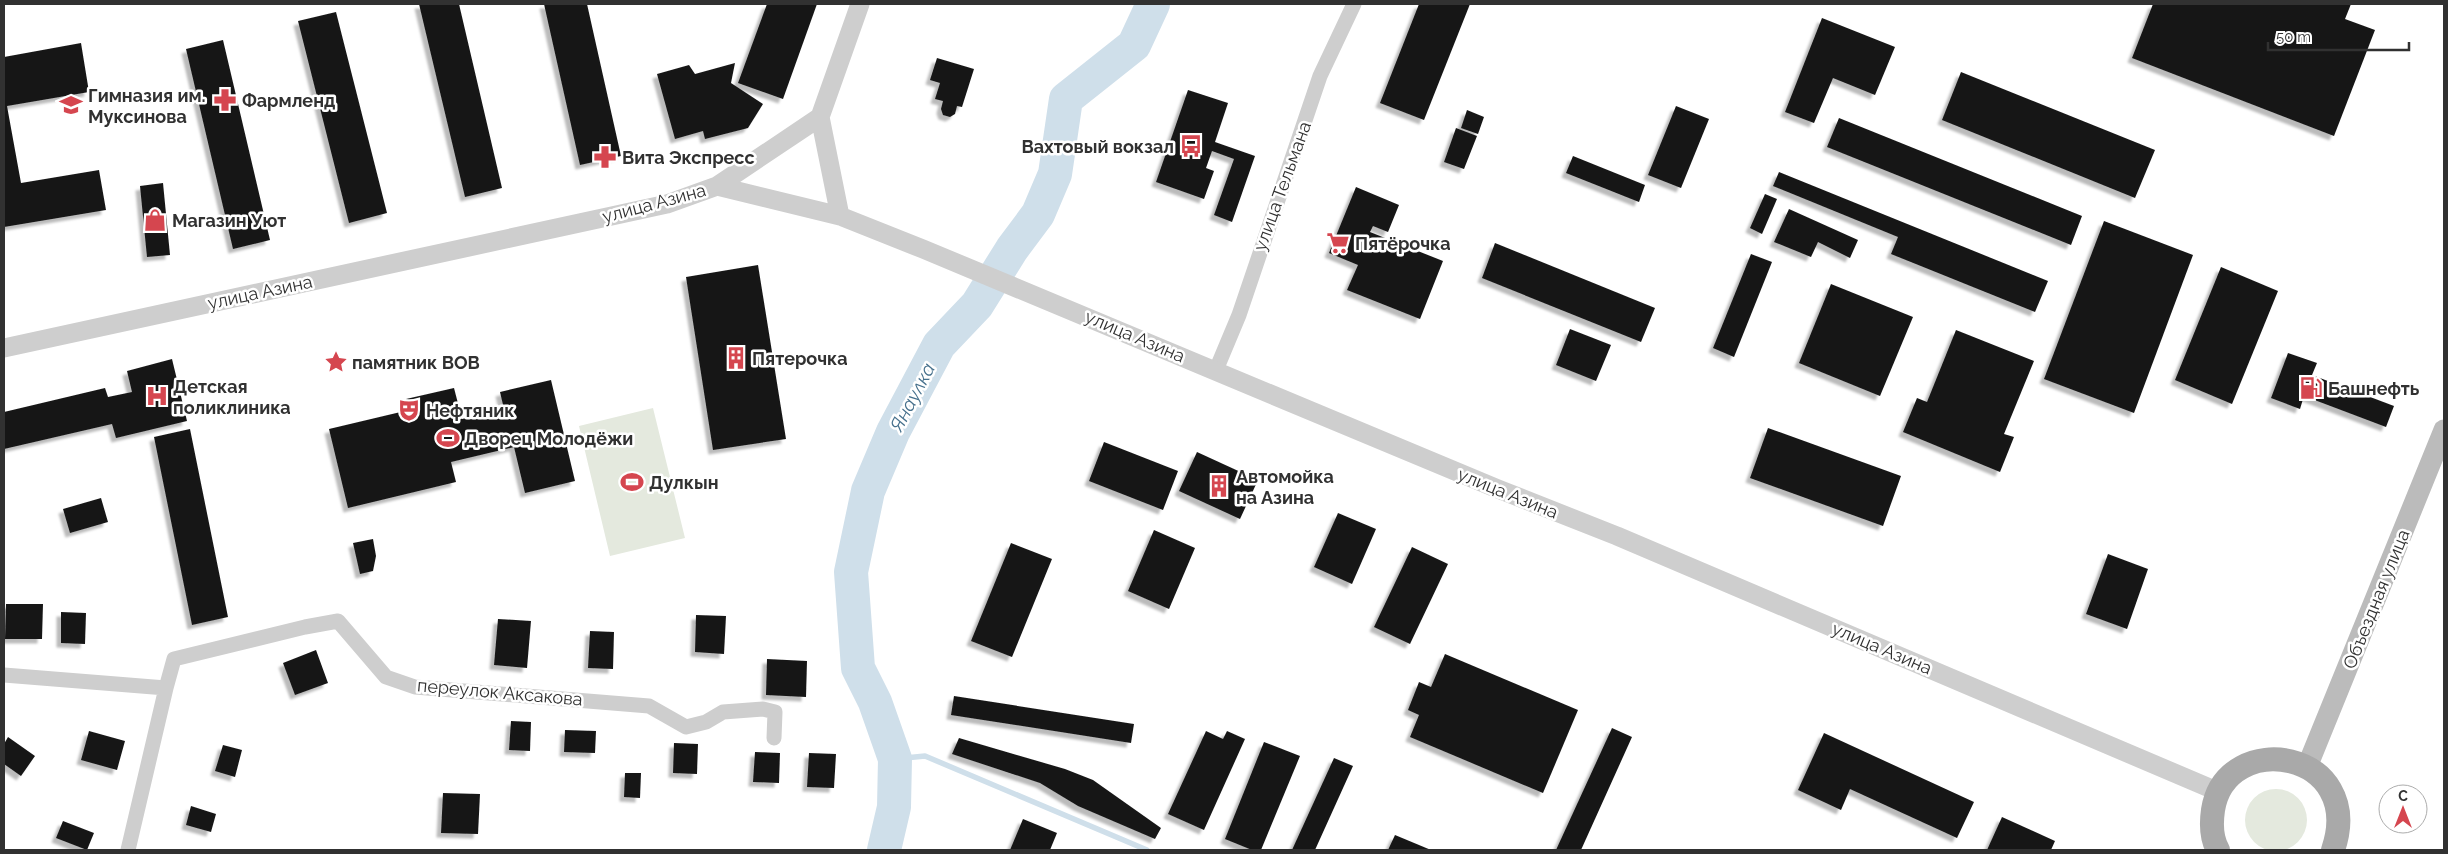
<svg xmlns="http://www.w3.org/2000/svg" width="2448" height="854" font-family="Raleway,sans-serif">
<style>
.green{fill:#e4e9de}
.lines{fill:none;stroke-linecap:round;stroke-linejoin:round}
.stream{stroke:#cfdfea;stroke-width:5.5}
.river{stroke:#cfdfea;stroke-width:34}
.building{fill:#181818;filter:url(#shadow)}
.minor{stroke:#cecece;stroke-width:15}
.tertiary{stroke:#cecece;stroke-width:19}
.secondary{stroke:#bbb;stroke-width:21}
.primary{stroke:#a9a9a9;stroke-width:24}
.labels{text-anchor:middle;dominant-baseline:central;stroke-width:5;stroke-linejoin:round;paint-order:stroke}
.poi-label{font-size:18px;font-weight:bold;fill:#313131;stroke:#fff;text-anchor:start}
.street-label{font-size:18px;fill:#313131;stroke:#fff}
.water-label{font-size:19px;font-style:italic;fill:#46708c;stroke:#fff}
</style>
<defs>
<filter id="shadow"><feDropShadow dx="-4.5" dy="4.5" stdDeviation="1" flood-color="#0004"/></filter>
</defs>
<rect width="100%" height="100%" fill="#fff"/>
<path class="green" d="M653 408 685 538 610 556 579 426Z
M2245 820a31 31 0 1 1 62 0a31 31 0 1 1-62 0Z"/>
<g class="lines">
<path class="stream" d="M895 759 925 756 1147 850"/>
<path class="river" d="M884 850 894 807 895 759 875 702 858 668 851 572 868 491 893 432 939 345 977 305 1012 249 1038 214 1055 174 1066 99 1134 45 1153 4"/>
</g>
<path class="building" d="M419 4H459L502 188 465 197Z
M544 4H587L621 156 580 165Z
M767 4H817L783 99 738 83Z
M1419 4H1470L1424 120 1380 103Z
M2153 4H2351L2345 19 2375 30 2334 136 2132 58Z
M336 12 387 213 349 223 298 21Z
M1822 18 1895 47 1875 95 1833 78 1814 123 1785 112Z
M223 40 270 240 233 249 186 49Z
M81 43 89 92 7 106 21 183 99 170 106 210 4 227V57Z
M937 58 974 69 962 107 957 106 955 114 950 117 943 115 941 109 943 101 935 99 940 83 930 80Z
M735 63 731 83 763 104 748 128 705 139 703 131 675 139 657 74 689 65 695 74Z
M1961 72 2155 150 2135 198 1942 120Z
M1188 90 1228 103 1215 142 1255 156 1232 222 1214 215 1234 159 1212 151 1206 168 1214 171 1204 199 1156 182Z
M1676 106 1709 119 1681 188 1648 175Z
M1467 110 1484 117 1478 134 1461 128Z
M1839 118 2082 216 2071 245 1827 147Z
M1456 128 1477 136 1464 169 1444 162Z
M1573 156 1645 185 1639 202 1566 173Z
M1779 172 2048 281 2035 312 1891 254 1898 237 1773 186Z
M163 183 170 255 147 257 140 186Z
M1356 187 1399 205 1388 232 1373 226 1370 232 1443 261 1420 319 1347 290 1358 265 1329 253Z
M1765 194 1777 199 1762 234 1750 228Z
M1789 209 1858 240 1850 258 1818 242 1811 257 1774 242Z
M2104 221 2193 255 2134 413 2044 379Z
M1495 243 1655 308 1641 342 1482 278Z
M1751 254 1772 262 1734 357 1713 348Z
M758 265 786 439 713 450 686 277Z
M2221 267 2278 291 2232 404 2175 380Z
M1831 284 1913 317 1880 396 1799 363Z
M1570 329 1611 345 1596 381 1556 365Z
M1956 330 2034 361 2004 434 2014 437 2000 472 1903 432 1917 398 1927 402Z
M2288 353 2317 363 2312 375 2394 406 2386 427 2304 396 2300 409 2271 398Z
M172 359 187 421 116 438 112 424 4 449V412L105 388 108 397 132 392 127 371Z
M551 380 575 481 525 493 514 447 451 462 456 482 348 508 329 429 409 410 406 399 454 388 462 419 504 409 500 392Z
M1768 428 1901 476 1883 526 1750 478Z
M190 429 228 617 192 625 154 437Z
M1104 442 1178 471 1163 510 1089 481Z
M1197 452 1258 480 1240 519 1179 491Z
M101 498 108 522 70 533 63 509Z
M1338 513 1376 529 1352 584 1314 567Z
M1154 530 1195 548 1169 609 1128 591Z
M373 539 376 556 373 571 360 574 353 543Z
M1011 543 1052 559 1012 657 971 641Z
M1412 547 1448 564 1410 644 1374 627Z
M2108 554 2148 569 2127 629 2086 614Z
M6 604H43L42 639H5Z
M61 612 86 613 85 644 61 643Z
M696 615 726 616 724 654 695 652Z
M498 619 531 621 527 668 494 665Z
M590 631 614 632 613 669 588 668Z
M316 650 328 683 295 695 283 663Z
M1445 654 1578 710 1543 793 1410 737 1419 715 1408 710 1419 682 1431 687Z
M767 659 807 661 806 697 766 695Z
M954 696 1134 724 1131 743 951 715Z
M511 721 531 722 530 751 509 750Z
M1612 728 1632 737 1581 850H1556Z
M565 730 596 731 595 753 564 752Z
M89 731 125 741 117 770 81 760Z
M1206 731 1223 739 1227 731 1245 739 1204 830 1168 814Z
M1824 733 1974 802 1957 838 1850 789 1841 810 1798 790Z
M8 737 35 756 21 776 4 764V744Z
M959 738 1065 769 1093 780 1161 828 1155 839 1078 806 1040 783 952 754Z
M1264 742 1300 756 1261 850H1252L1225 839Z
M674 743 698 744 697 774 673 773Z
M223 745 242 750 235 777 215 771Z
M755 752 780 753 779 783 753 782Z
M809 753 836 754 834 788 807 787Z
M1334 758 1353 766 1315 850H1292Z
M625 773H641L640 798 624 797Z
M443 793 480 794 478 834 441 833Z
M191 806 216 814 211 832 186 825Z
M2002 817 2055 841 2051 850H1987Z
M1023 819 1057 833 1050 850H1010Z
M63 821 94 833 87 850 56 838Z
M1395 835 1431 850H1388Z"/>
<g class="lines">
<path class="minor" d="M1216 370 1239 315 1320 76 1354 4
M4 675 166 688 174 659 305 627 338 621 386 677 415 687 649 706 686 727 706 722 723 712 763 709 775 712 774 738
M128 850 166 688"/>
<path class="tertiary" d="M820 117 840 216
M717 186 820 117 860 4
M4 348 667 204 717 186 840 216 923 249 1498 489 1617 536 2219 792"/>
<path class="secondary" d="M2307 767 2444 430"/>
<path class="primary" d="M2218 850C2211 838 2211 824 2213 810 2226 727 2367 750 2333 850"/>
</g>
<defs>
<symbol id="pharmacy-bare" viewBox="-9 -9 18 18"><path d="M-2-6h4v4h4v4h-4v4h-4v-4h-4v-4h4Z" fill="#d5464f" stroke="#fff" stroke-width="2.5" paint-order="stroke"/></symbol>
<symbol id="school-bare" viewBox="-9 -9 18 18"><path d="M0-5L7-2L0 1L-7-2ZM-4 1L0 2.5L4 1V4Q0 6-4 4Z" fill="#d5464f" stroke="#fff" stroke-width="2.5" paint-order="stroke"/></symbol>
<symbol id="bus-bare" viewBox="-9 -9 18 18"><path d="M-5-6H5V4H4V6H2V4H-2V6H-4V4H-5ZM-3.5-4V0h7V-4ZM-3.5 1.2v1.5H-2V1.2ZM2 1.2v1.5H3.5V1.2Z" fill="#d5464f" stroke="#fff" stroke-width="2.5" paint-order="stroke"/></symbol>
<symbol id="shop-bare" viewBox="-9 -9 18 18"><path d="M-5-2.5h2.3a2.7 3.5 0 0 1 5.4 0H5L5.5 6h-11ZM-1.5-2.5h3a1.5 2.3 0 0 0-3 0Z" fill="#d5464f" stroke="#fff" stroke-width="2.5" paint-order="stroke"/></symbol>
<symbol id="supermarket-bare" viewBox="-9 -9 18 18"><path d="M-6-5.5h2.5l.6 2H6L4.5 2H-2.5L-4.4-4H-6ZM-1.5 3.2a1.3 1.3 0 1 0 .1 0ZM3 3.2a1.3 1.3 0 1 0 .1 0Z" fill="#d5464f" stroke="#fff" stroke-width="2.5" paint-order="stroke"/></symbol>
<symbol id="building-bare" viewBox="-9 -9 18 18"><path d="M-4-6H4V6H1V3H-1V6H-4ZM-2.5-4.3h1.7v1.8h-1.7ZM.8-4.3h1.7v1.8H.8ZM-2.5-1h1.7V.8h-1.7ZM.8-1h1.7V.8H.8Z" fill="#d5464f" stroke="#fff" stroke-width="2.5" paint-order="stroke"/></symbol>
<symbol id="sight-bare" viewBox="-9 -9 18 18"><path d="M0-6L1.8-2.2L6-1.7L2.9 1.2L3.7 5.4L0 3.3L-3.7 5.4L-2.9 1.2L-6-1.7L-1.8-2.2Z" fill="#d5464f" stroke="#fff" stroke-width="2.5" paint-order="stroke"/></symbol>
<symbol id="fuel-bare" viewBox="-9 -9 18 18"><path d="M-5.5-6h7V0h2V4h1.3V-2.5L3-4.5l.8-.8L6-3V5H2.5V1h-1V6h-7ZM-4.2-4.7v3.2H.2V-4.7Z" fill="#d5464f" stroke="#fff" stroke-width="2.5" paint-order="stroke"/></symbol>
<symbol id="hospital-bare" viewBox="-9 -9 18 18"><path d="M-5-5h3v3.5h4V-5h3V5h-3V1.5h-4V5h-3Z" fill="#d5464f" stroke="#fff" stroke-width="2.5" paint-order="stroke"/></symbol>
<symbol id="theatre-bare" viewBox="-9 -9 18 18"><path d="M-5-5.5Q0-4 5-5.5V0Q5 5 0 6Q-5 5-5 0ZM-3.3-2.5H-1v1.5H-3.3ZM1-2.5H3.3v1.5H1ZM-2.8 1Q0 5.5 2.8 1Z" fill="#d5464f" stroke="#fff" stroke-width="2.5" paint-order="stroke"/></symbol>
<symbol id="stadium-bare" viewBox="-9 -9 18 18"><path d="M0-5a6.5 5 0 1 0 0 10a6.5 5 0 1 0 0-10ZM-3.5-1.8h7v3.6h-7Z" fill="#d5464f" stroke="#fff" stroke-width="2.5" paint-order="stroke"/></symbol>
</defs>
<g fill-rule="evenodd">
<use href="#pharmacy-bare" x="209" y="84" width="32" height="32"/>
<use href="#school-bare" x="55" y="89" width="32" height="32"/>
<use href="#bus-bare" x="1175" y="130" width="32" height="32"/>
<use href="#pharmacy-bare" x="589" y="141" width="32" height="32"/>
<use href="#shop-bare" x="139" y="204" width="32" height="32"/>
<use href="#supermarket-bare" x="1322" y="227" width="32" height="32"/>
<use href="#building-bare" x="720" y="342" width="32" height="32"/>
<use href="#sight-bare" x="320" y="346" width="32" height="32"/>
<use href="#fuel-bare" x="2295" y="372" width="32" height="32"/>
<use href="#hospital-bare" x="141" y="380" width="32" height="32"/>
<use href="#theatre-bare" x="393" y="394" width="32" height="32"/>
<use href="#stadium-bare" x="432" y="422" width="32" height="32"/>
<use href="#stadium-bare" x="616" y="466" width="32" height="32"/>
<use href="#building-bare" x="1203" y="470" width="32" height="32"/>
</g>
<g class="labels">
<g class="poi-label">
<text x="88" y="95">Гимназия им.<tspan x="88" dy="21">Муксинова</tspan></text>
<text x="242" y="100">Фармленд</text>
<text x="1174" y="146" text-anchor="end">Вахтовый вокзал</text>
<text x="622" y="157">Вита Экспресс</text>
<text x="172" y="220">Магазин Уют</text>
<text x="1355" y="243">Пятёрочка</text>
<text x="752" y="358">Пятерочка</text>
<text x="352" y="362">памятник ВОВ</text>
<text x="173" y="386">Детская<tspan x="173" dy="21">поликлиника</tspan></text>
<text x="2328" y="388">Башнефть</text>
<text x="426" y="410">Нефтяник</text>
<text x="464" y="438">Дворец Молодёжи</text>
<text x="1236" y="476">Автомойка<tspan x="1236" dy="21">на Азина</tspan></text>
<text x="649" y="482">Дулкын</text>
</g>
<g class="street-label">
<text transform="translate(1282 186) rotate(-70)">улица Тельмана</text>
<text transform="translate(654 203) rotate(-15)">улица Азина</text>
<text transform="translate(260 292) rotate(-12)">улица Азина</text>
<text transform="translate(1135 336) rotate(23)">улица Азина</text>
<text transform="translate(1508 493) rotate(22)">улица Азина</text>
<text transform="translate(2376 599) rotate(-68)">Объездная улица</text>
<text transform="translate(1882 648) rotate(23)">улица Азина</text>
<text transform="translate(500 692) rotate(5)">переулок Аксакова</text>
</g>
<g class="water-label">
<text transform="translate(912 397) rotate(-62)">Янаулка</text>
</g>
</g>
<rect width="2448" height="854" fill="none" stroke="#313131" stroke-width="10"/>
<g transform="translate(2403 809)"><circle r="24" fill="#ffffff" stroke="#adadad"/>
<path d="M0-4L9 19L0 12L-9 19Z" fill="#d5464f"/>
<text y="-8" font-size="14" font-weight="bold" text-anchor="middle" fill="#313131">С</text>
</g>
<path d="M2268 42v8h141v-8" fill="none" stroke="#313131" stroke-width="2.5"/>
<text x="2276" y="42" font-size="15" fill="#313131" stroke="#ffffff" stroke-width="4" paint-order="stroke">50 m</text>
</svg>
